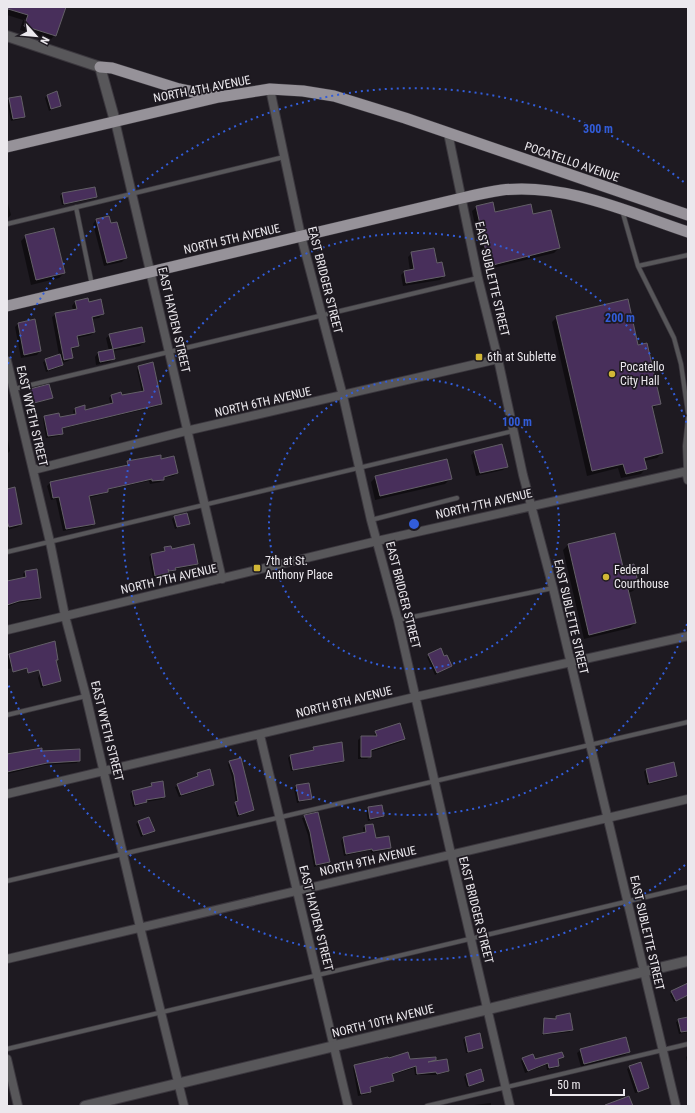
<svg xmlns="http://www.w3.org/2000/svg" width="695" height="1113" font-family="'Roboto Condensed',sans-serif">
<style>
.shadow{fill:#0007}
.building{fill:#482f5b;stroke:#635f67}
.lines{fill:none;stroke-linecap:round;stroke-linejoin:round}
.service-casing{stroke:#3b373e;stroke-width:5.5}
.minor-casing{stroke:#3b373e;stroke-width:10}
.tertiary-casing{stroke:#3b373e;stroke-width:12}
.primary-casing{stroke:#3b373e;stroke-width:12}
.service{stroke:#58575a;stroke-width:4}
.minor{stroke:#58575a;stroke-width:8}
.tertiary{stroke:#58575a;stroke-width:10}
.primary{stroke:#969299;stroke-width:11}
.ring{fill:none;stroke:#325dda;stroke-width:2;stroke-dasharray:2 4}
.poi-dot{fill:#d2b736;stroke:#1e1a21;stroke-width:1.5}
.labels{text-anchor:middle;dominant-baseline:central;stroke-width:3.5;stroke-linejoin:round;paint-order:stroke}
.street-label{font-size:12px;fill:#ebe8ed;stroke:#1e1a21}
.poi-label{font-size:12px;fill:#ebe8ed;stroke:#1e1a21;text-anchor:start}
.centre{fill:#325dda;stroke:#1e1a21;stroke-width:2}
.ring-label{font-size:12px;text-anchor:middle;font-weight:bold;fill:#325dda;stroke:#1e1a21;stroke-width:3.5;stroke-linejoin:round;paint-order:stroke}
</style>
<rect width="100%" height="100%" fill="#1e1a21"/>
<path class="shadow" d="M7 7H65L55 35 50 40 20 30 23 20 7 15Z
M47 96 60 105 49 111 45 98Z
M10 99 24 116 21 119 11 121 7 101Z
M62 194 96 197 93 199 62 205 60 196Z
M7 200 11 215 7 219Z
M477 207 494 213 532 215 559 248 554 253 485 270 472 211Z
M96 220 111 225 126 258 122 262 104 266 93 224Z
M26 236 64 273 59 278 31 285 21 241Z
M412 253 436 264 444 276 440 280 403 286 401 275 405 271H410L408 257Z
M75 302 88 303 103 314 99 318 91 319 94 332 91 335 77 338 78 346 70 351 72 358 68 361 62 363V365L60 367 46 372 43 362 59 355 52 317 56 314 73 310 72 306Z
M557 317 638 347 660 403 652 409 662 453 657 458 644 461 646 468 641 474 621 478 618 468 587 476 552 322Z
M18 324 40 351 37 355 21 358 15 327Z
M110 335 144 342 140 346 112 351 114 358 110 362 96 365 95 357 98 353 109 351 106 338Z
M139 367 161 404 159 406 61 429 62 433 59 436 46 438 43 419 45 417 59 418 74 415 73 411 75 408 84 407 85 411 111 405 109 398 111 396H121L142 392 137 370Z
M31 390 52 397 32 405 29 392Z
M7 435 10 451 7 454Z
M475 452 507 466 503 470 476 476 471 455Z
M128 462 177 473 174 476 163 478 161 482 150 484 149 481 107 490 104 494 88 498 94 524 92 526 63 531 56 499 51 500 47 486 50 483 125 466Z
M376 477 450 479 445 484 375 500 371 482Z
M7 490 21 524 18 527 7 530Z
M175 517 189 523 175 529 172 519Z
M615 534 623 568 638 586 633 591 628 593 635 623 630 628 584 639 563 550 568 545Z
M165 548 171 550 197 563 194 566 175 569 166 575 153 578 149 557 151 555 163 552Z
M26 571 40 597 38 600 17 603 7 607V582L24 578 23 574Z
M19 653 57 659 55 661 60 681 41 688 38 678 44 663 7 669V655Z
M429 655 444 657 451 666 435 675 427 657Z
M376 732 404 739 401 742 370 752V756L367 759H358V740L361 737H373Z
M314 748 343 761 341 763 291 771 288 758 290 756 312 751Z
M42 752 79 760 77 763 44 765 7 774V757Z
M230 762 253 810 237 817 234 805 236 803 232 777 228 764Z
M646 769 676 776 674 778 647 785 644 772Z
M197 774 213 785 211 787 179 797 175 787 196 778Z
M152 784 164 796 162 799 146 802 143 804 133 807 130 794 132 792 150 788Z
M296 786 311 798 308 800 297 803 294 789Z
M369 808 383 816 381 818 368 821 366 810Z
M317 813 329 862 327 864 314 867 308 835 302 818Z
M139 822 153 831 141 837 136 824Z
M365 826 375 840 390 847 387 850 371 853 370 850 344 856 341 841 343 838 364 834 363 828Z
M688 987V995L674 1002 670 994Z
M556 1016 571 1030 570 1032 542 1035 543 1021 545 1019 555 1020Z
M688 1018V1032L679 1034 676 1022Z
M465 1038 482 1048 466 1053 463 1040Z
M581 1050 629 1052 625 1055 581 1067 577 1053Z
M688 1055V1066L686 1057Z
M563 1056 557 1060 558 1065 556 1068 547 1070 546 1065 525 1073 521 1061 523 1059 534 1060Z
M435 1059 431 1063 448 1071 446 1073 435 1075H415L414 1068 392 1075 393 1081 391 1083 369 1088 370 1092 368 1094 358 1096 353 1068 355 1066 409 1060Z
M630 1067 648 1088 646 1090 635 1093 627 1069Z
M466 1075 483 1081 467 1087 464 1077Z
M491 1103V1106H472L474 1105Z"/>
<path class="building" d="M8 7H66L56 36 24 26 28 15 8 9Z
M57 91 61 106 51 109 47 95Z
M21 96 25 117 13 119 9 98Z
M95 187 97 197 64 204 62 193Z
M493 202 495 212 531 204 533 214 551 210 560 248 489 266 476 206Z
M109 216 111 223 117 222 127 258 107 263 96 219Z
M54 228 65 273 36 280 25 235Z
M434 248 437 263 442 262 445 276 406 283 404 271 414 269 411 252Z
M88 298 89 302 101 299 104 314 92 317 95 332 77 336 79 346 71 348 73 358 64 360 55 313 77 309 75 301Z
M628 299 638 345 647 343 661 404 652 406 663 453 644 458 647 469 626 474 623 464 592 471 556 316Z
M35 319 41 351 24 355 18 323Z
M142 327 145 342 113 349 109 334Z
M113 349 115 359 100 362 98 352Z
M60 354 63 365 48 370 45 359Z
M153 362 162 404 62 428 63 434 48 436 44 416 59 413 60 417 76 414 75 408 85 405V410L113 403 111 395 121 392 122 395 144 391 138 366Z
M49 384 53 398 34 403 30 389Z
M502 444 508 467 480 473 474 451Z
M161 455V459L174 456 178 473 164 477V480L152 481V479L126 485 108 489V492L89 496 95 524 66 529 59 497 53 498 50 482 128 465 127 461Z
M447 459 452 479 380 496 375 476Z
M15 487 22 524 9 527 7 521V489Z
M187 513 190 524 177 527 174 516Z
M615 533 623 567 634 564 639 587 628 589 636 623 589 635 568 544Z
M194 544 198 564 175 568 176 570 169 571 168 569 169 573 155 576 151 554 165 551 164 547 171 546 172 549Z
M37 569 41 598 19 601 7 605V581L26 577 25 571Z
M55 641 58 660H56L61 681 43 686 39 670 28 673 27 668 13 672 9 654Z
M441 648 444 656 447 655 452 666 437 673 428 654Z
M400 723 405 739 371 750V757H361V736H377L375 731Z
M342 742 344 761 293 770 290 755 314 750 313 747Z
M42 748V751L80 749V761L47 763 7 772V754Z
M241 758 254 810 239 815 235 802 238 801 234 775 229 761Z
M674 762 677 776 649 783 646 769Z
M210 769 214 785 181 795 177 784 198 776 197 773Z
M163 781 165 797 146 800 147 802 135 805 132 791 152 786 151 783Z
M309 783 312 799 299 801 296 785Z
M382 805 384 816 370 819 368 807Z
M318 812 330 862 316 865 310 832 304 815Z
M149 817 155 831 143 835 138 821Z
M373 824 376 838 389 836 391 848 373 851 372 849 346 854 343 837 366 832 365 825Z
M688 983V995L676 1001 671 991Z
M570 1013 573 1030 543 1034 544 1018 556 1019V1016Z
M688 1017V1031L681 1032 678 1019Z
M480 1033 483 1048 468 1052 465 1037Z
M626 1037 630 1052 584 1064 580 1049Z
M408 1052 410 1059 436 1057V1060L428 1062 447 1059 449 1071 437 1074 436 1072 417 1074 416 1066 392 1074 394 1081 370 1087 371 1092 361 1094 354 1065 388 1057 389 1058Z
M562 1052 564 1057 558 1059 559 1066 549 1068 548 1063 528 1071 522 1058 533 1054 535 1059Z
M641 1062 649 1088 638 1092 629 1066Z
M481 1069 484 1081 469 1086 466 1074Z
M629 1096 633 1106H605V1105Z"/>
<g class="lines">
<defs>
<path id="service" d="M76 207 92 285
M622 210 638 266 674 338 681 364 688 413
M7 224 284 157
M638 266 688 255
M14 389 478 278
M686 471 685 446 688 418
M371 520 457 498
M7 552 513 431
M398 620 553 588
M7 715 86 696
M7 881 688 722
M7 1049 688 887
M427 1106 688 1044"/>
<path id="minor" d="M270 89 301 236 343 396 371 520 398 620 451 854 510 1106
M115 121 222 579
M448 133 478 278 498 359 523 475 553 588 676 1106
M7 361 50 542 65 616 86 696 140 927 184 1106
M33 470 186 431 498 359
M686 471 688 480
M7 630 377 541 688 471
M260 735 348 1106
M7 794 415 697 688 636
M7 959 688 799
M7 1059 18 1106"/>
<path id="tertiary" d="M7 36 100 67 115 121
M85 1106 688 961"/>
<path id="primary" d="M100 67 112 68 179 89 214 96
M7 147 219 97 270 89 303 91 334 96 405 118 688 215
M7 306 462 198C475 195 488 192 502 190 566 183 628 212 688 232"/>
</defs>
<use href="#service" class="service-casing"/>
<use href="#minor" class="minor-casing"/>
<use href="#tertiary" class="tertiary-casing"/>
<use href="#primary" class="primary-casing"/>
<use href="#service" class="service"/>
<use href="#minor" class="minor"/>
<use href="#tertiary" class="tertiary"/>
<use href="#primary" class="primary"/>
</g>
<g class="ring">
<circle cx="414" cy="524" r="145"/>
<path d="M687 624A291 291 0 1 1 687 424"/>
<path d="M685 865A436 436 0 0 1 8 684M8 364A436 436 0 0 1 685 183"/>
</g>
<g class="poi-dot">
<rect x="475" y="353" width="8" height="8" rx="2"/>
<circle cx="612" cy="374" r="4"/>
<rect x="253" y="564" width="8" height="8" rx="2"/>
<circle cx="606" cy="577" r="4"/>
</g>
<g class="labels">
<g class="street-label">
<text transform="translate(202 89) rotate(-11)">NORTH 4TH AVENUE</text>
<text transform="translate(572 162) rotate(19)">POCATELLO AVENUE</text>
<text transform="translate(232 239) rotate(-13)">NORTH 5TH AVENUE</text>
<text transform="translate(492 279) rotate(77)">EAST SUBLETTE STREET</text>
<text transform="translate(325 280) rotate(76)">EAST BRIDGER STREET</text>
<text transform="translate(174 320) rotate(77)">EAST HAYDEN STREET</text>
<text transform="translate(263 402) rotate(-13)">NORTH 6TH AVENUE</text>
<text transform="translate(32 416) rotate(77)">EAST WYETH STREET</text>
<text transform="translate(484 504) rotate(-13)">NORTH 7TH AVENUE</text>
<text transform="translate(169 579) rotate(-13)">NORTH 7TH AVENUE</text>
<text transform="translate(403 595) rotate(76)">EAST BRIDGER STREET</text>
<text transform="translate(571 617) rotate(77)">EAST SUBLETTE STREET</text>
<text transform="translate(344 702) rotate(-14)">NORTH 8TH AVENUE</text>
<text transform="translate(107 731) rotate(76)">EAST WYETH STREET</text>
<text transform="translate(368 861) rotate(-13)">NORTH 9TH AVENUE</text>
<text transform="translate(476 910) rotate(76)">EAST BRIDGER STREET</text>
<text transform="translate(316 918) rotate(76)">EAST HAYDEN STREET</text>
<text transform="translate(647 933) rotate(77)">EAST SUBLETTE STREET</text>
<text transform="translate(383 1021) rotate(-14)">NORTH 10TH AVENUE</text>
</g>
<g class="poi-label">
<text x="487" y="357">6th at Sublette</text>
<text x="620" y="367">Pocatello<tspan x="620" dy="14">City Hall</tspan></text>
<text x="265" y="561">7th at St.<tspan x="265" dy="14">Anthony Place</tspan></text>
<text x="614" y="570">Federal<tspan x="614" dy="14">Courthouse</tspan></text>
</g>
</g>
<circle cx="414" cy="524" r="6" class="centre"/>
<g class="ring-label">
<text x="598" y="133">300 m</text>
<text x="620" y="322">200 m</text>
<text x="517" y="426">100 m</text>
</g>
<rect width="695" height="1113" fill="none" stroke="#ebe8ed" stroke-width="16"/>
<g transform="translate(36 36) rotate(117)" stroke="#1e1a21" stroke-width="3" paint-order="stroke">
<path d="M0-3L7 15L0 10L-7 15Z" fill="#ebe8ed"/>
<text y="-6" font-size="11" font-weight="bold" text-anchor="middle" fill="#ebe8ed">N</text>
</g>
<path d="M551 1089v6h73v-6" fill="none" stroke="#ebe8ed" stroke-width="2"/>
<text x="557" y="1089" font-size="12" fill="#ebe8ed" stroke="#1e1a21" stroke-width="3" paint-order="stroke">50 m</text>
</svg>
